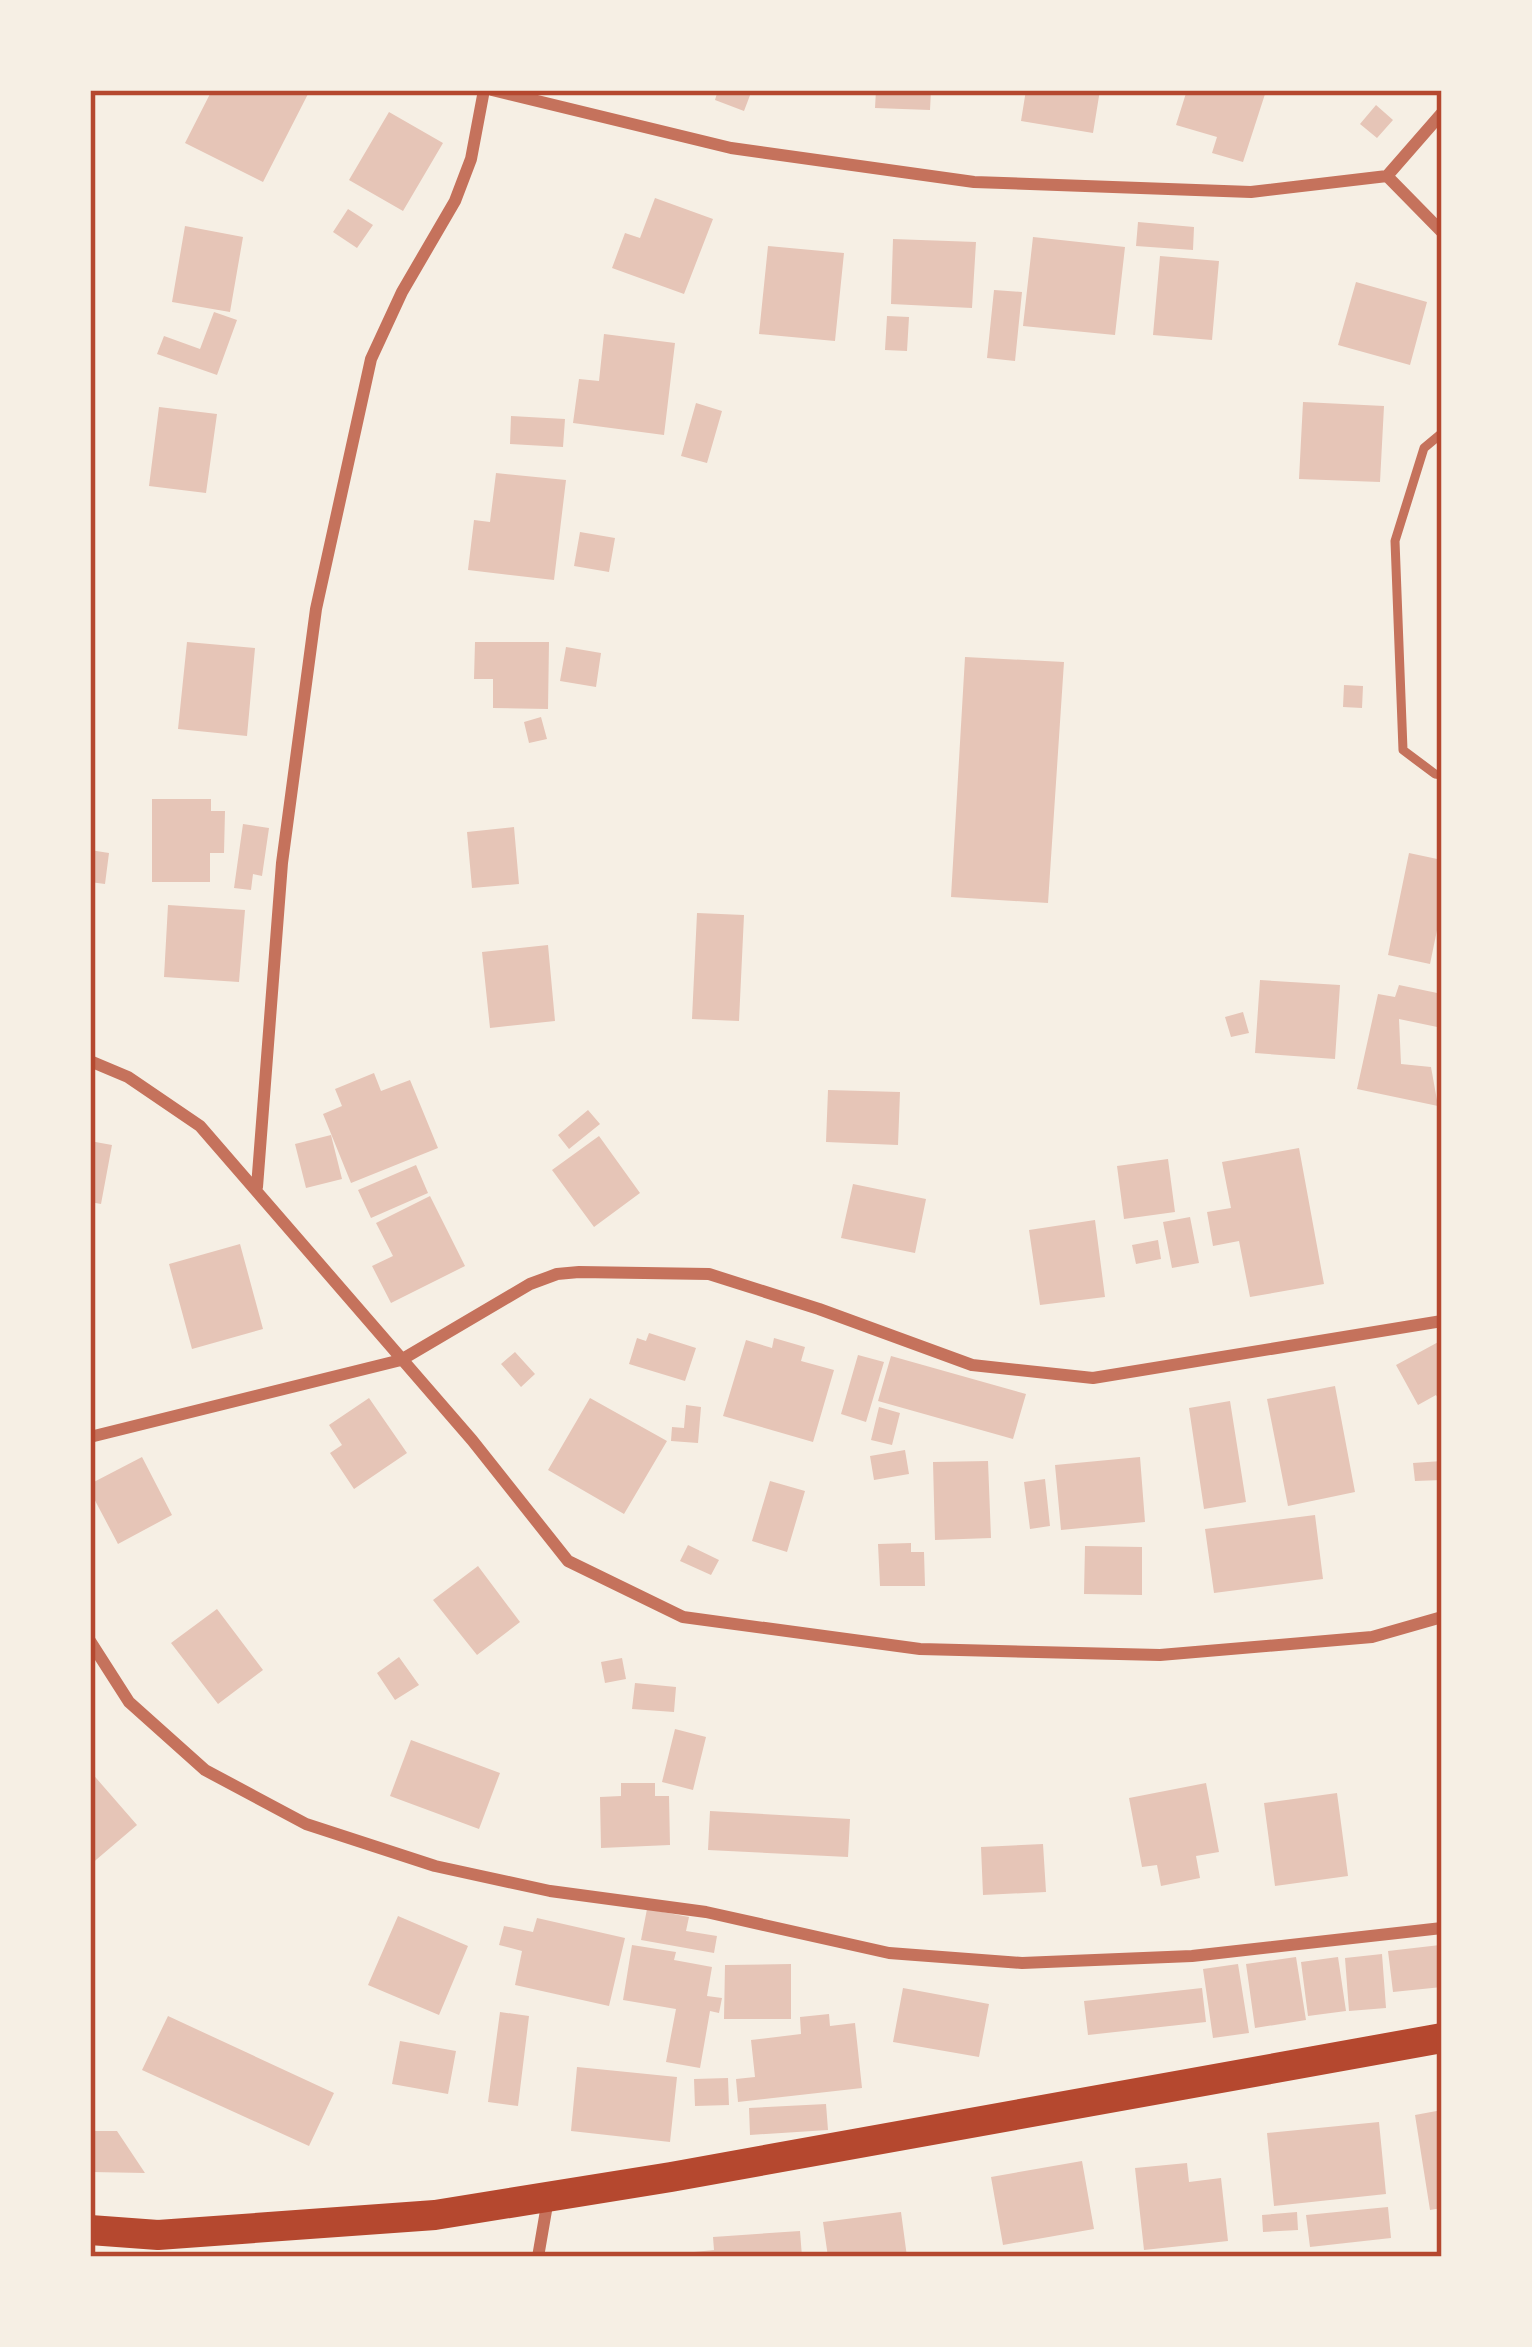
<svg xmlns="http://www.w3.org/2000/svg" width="1532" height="2347" font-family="Mulish,sans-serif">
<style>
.building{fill:#e6c5b7}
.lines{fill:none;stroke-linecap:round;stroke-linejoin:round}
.service{stroke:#c5725c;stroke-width:9}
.minor{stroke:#c5725c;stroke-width:12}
.primary{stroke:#b5482f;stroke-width:30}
.neatline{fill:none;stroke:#b5482f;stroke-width:4.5}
</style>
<rect width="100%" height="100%" fill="#f6efe4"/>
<path class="building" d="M212 90H300L308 94 263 182 185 143Z
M718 90H752L744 111 715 100Z
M876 90H931L930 110 875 108Z
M1026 90H1100L1093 133 1021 121Z
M1187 90 1266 91 1243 162 1212 153 1217 137 1176 125Z
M1376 105 1393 120 1377 138 1360 124Z
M389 112 443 143 403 211 349 180Z
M655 198 713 219 684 294 612 268 625 233 640 238Z
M348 209 373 225 357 248 333 232Z
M1138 222 1194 227 1193 250 1136 246Z
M185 226 243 237 230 312 172 302Z
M1033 237 1125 247 1115 335 1023 326Z
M893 239 976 242 972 308 891 304Z
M768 246 844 253 835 341 759 334Z
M1160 256 1219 261 1212 340 1153 335Z
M1356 282 1427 302 1410 365 1338 345Z
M994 290 1022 292 1015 361 987 358Z
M214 312 237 320 217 375 157 354 164 336 200 349Z
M887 316 909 317 907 351 885 350Z
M604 334 675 343 664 435 573 423 579 379 599 381Z
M1303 402 1384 406 1380 482 1299 479Z
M696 403 722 411 707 463 681 456Z
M159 407 217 414 206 493 149 486Z
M511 416 565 419 563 447 510 444Z
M496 473 566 480 554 580 468 570 474 520 490 522Z
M580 532 615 538 609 572 574 566Z
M187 642 255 648 247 736 178 729Z
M475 642H549L548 709 493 708V679H474Z
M566 647 601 653 596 687 560 681Z
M965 657 1064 662 1048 903 951 897Z
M1344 685 1363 686 1362 708 1343 707Z
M541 717 547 739 529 743 524 722Z
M152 799H211V811H225L224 853H210V882H152Z
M243 824 269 828 262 876 253 874 251 890 234 888Z
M514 827 519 884 472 888 467 832Z
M90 850 109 853 105 884 90 882Z
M1409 853 1442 860V906L1430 964 1388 955Z
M168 905 245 910 239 982 164 977Z
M697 913 744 915 739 1021 692 1019Z
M548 945 555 1021 490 1028 482 952Z
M1260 980 1340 985 1335 1059 1255 1053Z
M1399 985 1442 994V1028L1399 1019 1401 1064 1431 1067 1438 1106 1357 1089 1378 994 1395 997Z
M1243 1012 1249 1033 1231 1037 1225 1017Z
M374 1073 381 1091 410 1080 438 1148 351 1183 323 1114 342 1106 335 1089Z
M828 1090 900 1092 898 1145 826 1142Z
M588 1110 600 1124 569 1149 558 1135Z
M331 1135 342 1179 306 1188 295 1144Z
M599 1136 640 1193 594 1227 552 1170Z
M90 1141 112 1145 101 1204 90 1202Z
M1299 1148 1324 1284 1250 1297 1239 1241 1213 1246 1207 1212 1231 1208 1222 1162Z
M1168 1159 1175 1212 1124 1219 1117 1166Z
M416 1165 428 1193 371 1218 358 1190Z
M853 1184 926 1199 915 1253 841 1238Z
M430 1196 465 1266 391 1303 372 1266 393 1256 376 1223Z
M1190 1217 1199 1263 1172 1268 1163 1222Z
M1095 1220 1105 1297 1040 1305 1029 1230Z
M1158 1240 1161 1259 1136 1264 1132 1245Z
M240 1244 263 1329 192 1349 169 1264Z
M649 1333 696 1348 685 1381 629 1364 637 1338 646 1341Z
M774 1338 805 1347 801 1361 834 1370 813 1442 723 1416 746 1340 772 1348Z
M1442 1340V1405L1436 1395 1418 1405 1396 1365Z
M515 1352 535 1374 521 1387 501 1364Z
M858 1355 884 1362 866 1422 841 1414Z
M891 1356 1026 1394 1013 1439 878 1401Z
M1335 1386 1355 1492 1288 1506 1267 1399Z
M369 1398 407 1453 354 1489 330 1453 342 1445 329 1425Z
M590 1398 667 1441 624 1514 548 1470Z
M1230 1401 1246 1502 1204 1509 1189 1408Z
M686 1405 701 1407 698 1443 671 1441 672 1427 684 1428Z
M879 1407 900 1413 892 1445 871 1440Z
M905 1450 909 1474 874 1480 870 1456Z
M142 1457 172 1515 118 1544 90 1491V1484Z
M1140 1457 1145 1522 1061 1530 1055 1465Z
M988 1461 991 1538 935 1540 933 1462Z
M1442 1461V1480L1415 1481 1413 1463Z
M1045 1479 1050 1526 1030 1529 1024 1482Z
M770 1481 805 1491 787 1552 752 1541Z
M1315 1515 1323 1579 1214 1593 1205 1529Z
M911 1543V1552H924L925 1586H880L878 1544Z
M688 1545 719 1560 711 1575 680 1561Z
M1085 1546 1142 1547V1595L1084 1594Z
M478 1566 520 1622 477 1655 433 1600Z
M217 1609 263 1670 218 1704 171 1643Z
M399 1657 419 1685 395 1700 377 1673Z
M622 1658 626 1679 605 1683 601 1662Z
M635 1683 676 1687 674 1712 632 1709Z
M675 1729 706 1737 693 1790 662 1782Z
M411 1740 500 1773 479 1829 390 1796Z
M90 1771 137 1825 90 1865Z
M621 1783H655V1796H669L670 1845 601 1848 600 1797 621 1796Z
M1206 1783 1219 1852 1196 1856 1200 1878 1161 1886 1157 1865 1142 1867 1129 1798Z
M1337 1793 1348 1876 1275 1886 1264 1803Z
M710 1811 850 1819 848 1857 708 1850Z
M1043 1844 1046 1892 983 1895 981 1847Z
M647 1909 689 1917 686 1931 717 1936 714 1953 641 1940Z
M398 1916 468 1946 439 2015 368 1985Z
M537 1918 625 1938 609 2006 515 1985 522 1951 499 1945 504 1926 533 1932Z
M632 1945 676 1952 674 1960 712 1967 707 1996 722 1998 719 2013 710 2011 700 2068 666 2062 676 2009 623 2000Z
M1440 1945 1442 1987 1393 1992 1388 1951Z
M1382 1954 1386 2008 1349 2011 1345 1958Z
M1296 1957 1306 2020 1255 2028 1246 1964Z
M1338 1957 1346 2011 1308 2016 1301 1962Z
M791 1964V2019H724L725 1965Z
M1238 1964 1249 2033 1213 2038 1203 1969Z
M903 1988 989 2004 979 2057 893 2042Z
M1202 1988 1206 2022 1088 2035 1084 2001Z
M500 2012 529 2016 518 2106 488 2102Z
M829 2014 830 2026 855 2023 862 2088 738 2102 736 2079 755 2077 751 2040 801 2034 800 2017Z
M168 2016 334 2093 309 2146 142 2070Z
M400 2041 456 2051 448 2094 392 2084Z
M577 2067 677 2077 670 2142 571 2131Z
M728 2078 729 2105 695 2106 694 2079Z
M826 2104 828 2130 750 2135 749 2108Z
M1442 2110V2208L1430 2210 1415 2115Z
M1379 2122 1386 2194 1274 2206 1267 2133Z
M90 2131H117L145 2173 91 2172Z
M1082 2161 1094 2229 1003 2245 991 2177Z
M1187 2163 1189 2182 1221 2178 1228 2241 1144 2250 1135 2168Z
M1388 2207 1391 2238 1310 2247 1306 2215Z
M901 2212 907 2257H828L823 2222Z
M1297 2212 1298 2230 1263 2232 1262 2215Z
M800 2231 802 2257H685L684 2253 714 2250 713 2237Z"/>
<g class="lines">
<path class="service" d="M1442 433 1424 448 1395 541 1403 750 1435 774 1442 775"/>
<path class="minor" d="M492 90 731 148 974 182 1251 192 1387 176
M1442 113 1387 176 1442 232
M90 1061 128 1077 200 1126 472 1440 568 1561 683 1617 920 1649 1160 1655 1372 1637 1442 1617
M257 1187 282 863 316 609 371 359 402 292 455 201 471 159 484 90
M90 1437 401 1360 530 1284 557 1274 579 1272 709 1274 819 1309 972 1365 1093 1378 1442 1321
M90 1641 129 1702 205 1770 306 1824 435 1866 550 1891 706 1912 889 1953 1022 1963 1192 1956 1442 1928
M538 2257 548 2199"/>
<path class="primary" d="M90 2230 158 2235 435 2215 671 2177 1442 2038"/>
</g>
<rect width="1532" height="2347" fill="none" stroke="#f6efe4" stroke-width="186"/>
<rect x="93" y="93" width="1346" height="2161" class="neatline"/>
</svg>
